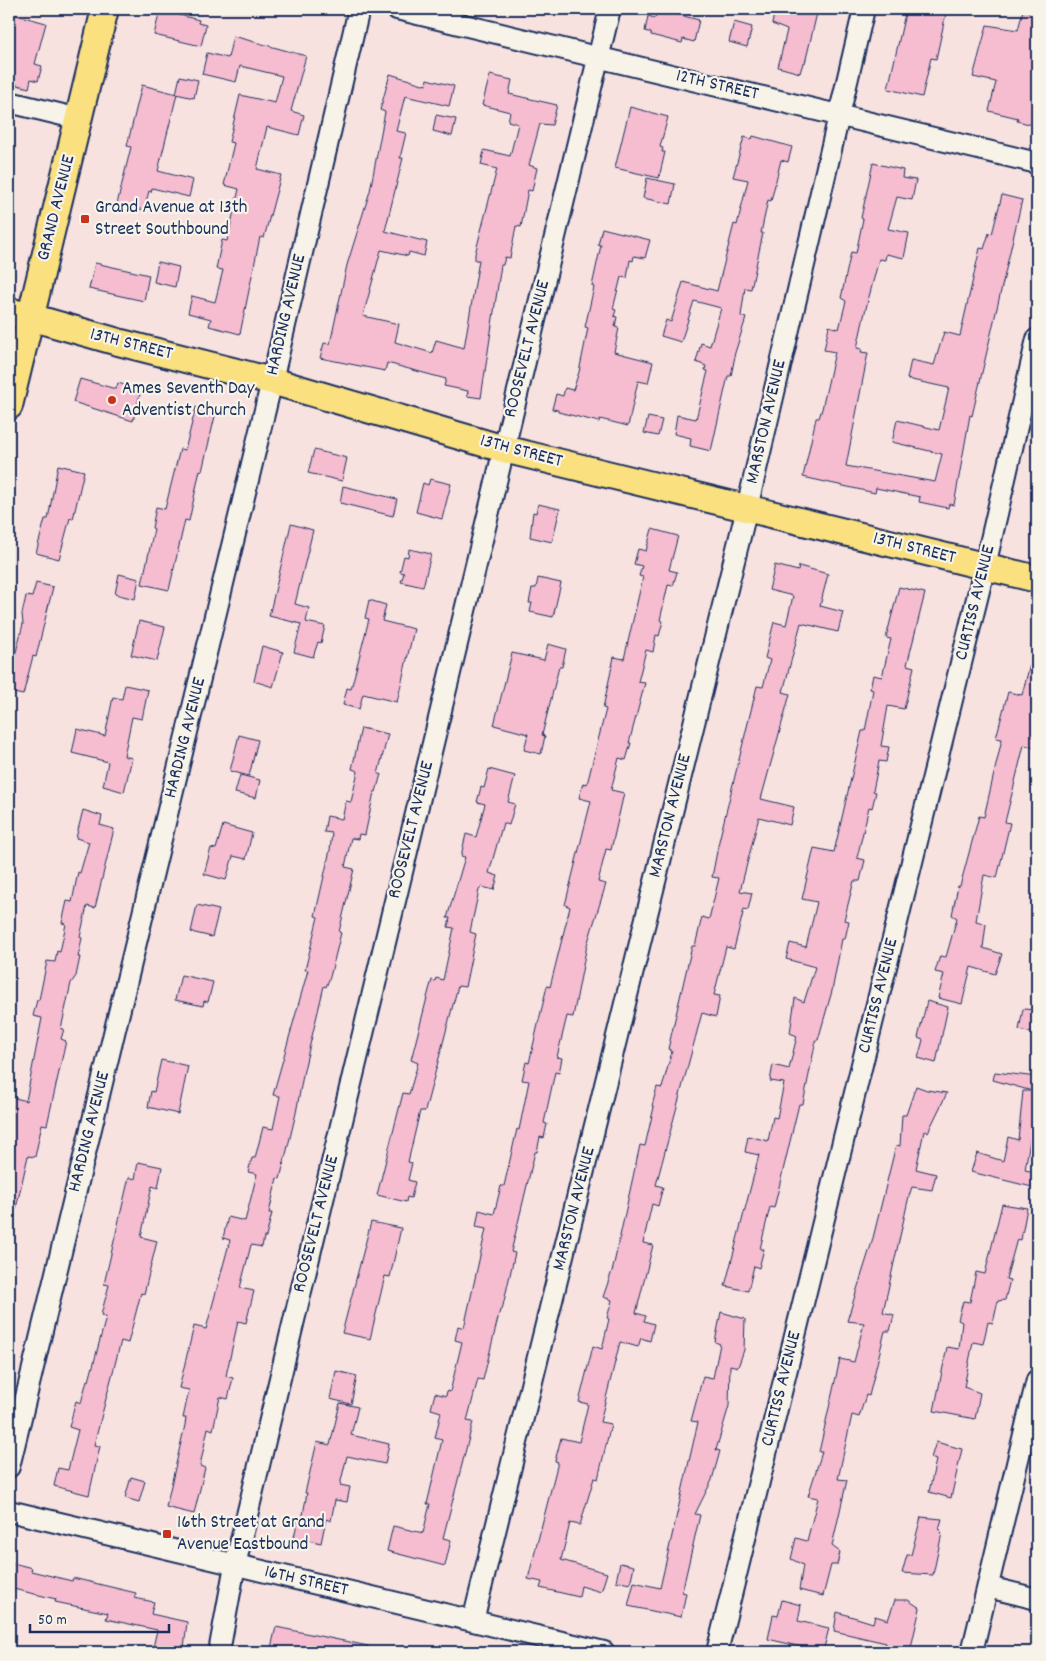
<svg xmlns="http://www.w3.org/2000/svg" width="1046" height="1661" font-family="Dekko,sans-serif">
<style>
.building{fill:#f6bccf;stroke:#1b2f5e}
.lines{fill:none;stroke-linecap:round;stroke-linejoin:round}
.minor-casing{stroke:#1b2f5e;stroke-width:24}
.major-casing{stroke:#1b2f5e;stroke-width:30}
.minor{stroke:#f7f3e8;stroke-width:20}
.major{stroke:#fbe080;stroke-width:26}
.poi-dot{fill:#c8321e;stroke:#f7f3e8;stroke-width:2}
.labels{text-anchor:middle;dominant-baseline:central;stroke-width:4.5;stroke-linejoin:round;paint-order:stroke}
.street-label{font-size:19px;fill:#1b2f5e;stroke:#f7f3e8}
.poi-label{font-size:19px;fill:#1b2f5e;stroke:#f7f3e8;text-anchor:start}
</style>
<rect width="100%" height="100%" fill="#f7e2e0"/>
<filter id="ink" filterUnits="userSpaceOnUse"><feTurbulence type="fractalNoise" baseFrequency=".02" numOctaves="2"/><feDisplacementMap in="SourceGraphic" scale="10" xChannelSelector="R" yChannelSelector="G"/><feConvolveMatrix kernelMatrix="1 2 1 2 8 2 1 2 1" color-interpolation-filters="sRGB"/></filter>
<g filter="url(#ink)">
<path class="building" d="M657 9 699 20 694 42 683 39 682 43 651 35V33L645 31 648 16 655 18Z
M775 9H818L805 63H803L800 73 778 67 787 30 772 24Z
M906 9H947L936 59 931 58 922 97 888 89Z
M160 10 199 20 198 23 206 25 201 46 154 35Z
M1023 10 1037 13V126L1017 121 1018 118 989 111 996 82 973 77 987 25 1018 30Z
M9 13 46 23 35 64 42 66 38 81 31 79 29 88 9 83Z
M734 22 752 27 747 47 729 42Z
M233 36 306 56 291 111 304 115 299 135 267 127 257 169 281 175 264 238 260 237 240 334 209 326 211 319 188 313 192 296 215 302 223 270 216 269 222 240 227 241 239 189 224 185 234 143 229 142 240 95 275 103 282 76 240 66 236 82 202 74 207 53 228 58Z
M390 74 426 85 427 79 454 86 449 106 405 96 396 131 406 133 400 158H403L385 231 427 242 424 256 409 252 408 256 381 250 363 316 399 324 395 342 432 353 436 340 464 348 479 260H475V254L497 169 481 165 484 150 510 156 518 124 508 121 510 112 482 105 490 75 512 80 509 94 557 105 552 125 540 124 529 165 537 168 532 191 528 190 521 227 516 226 510 258 505 257 503 265H501L481 398 467 396 468 391 444 386 446 379 387 363 385 371 320 358 324 343 330 344 347 265 370 191 385 112 380 110Z
M180 76 198 80 194 98 176 94Z
M142 85 177 94 158 171 193 180 189 197 152 188 151 192 149 191 144 210 117 204 131 147 127 146Z
M630 107 668 117 660 147 663 148 662 152H665L659 178 615 168Z
M436 115 456 119 452 136 433 131Z
M753 136 792 147 788 162 781 160 771 201 768 200 761 233H763L751 289 745 288 741 316 746 318 734 356H735L731 376H728L711 451 690 446 691 438 674 434 677 415 696 419 708 371 705 370 706 366 696 362 701 343 710 346 721 308 694 301 681 342 661 336 666 320 671 322 683 282 717 291 734 224 737 225 748 180 733 177 744 137 752 139Z
M873 163 903 170 902 178 916 180 912 200 897 197 888 229 909 233 904 258 886 254 885 260 879 259 865 312 857 348 862 349 861 352 868 353 846 466 935 482 942 454 892 442 897 420 939 430 949 388 907 379 911 360 934 365 944 332 960 336 980 248 984 249 989 233 992 234 1002 195 1022 200 972 416 970 415 954 505 949 504 948 508 919 502 920 497 876 488 875 493 803 477 816 418H819L822 409 835 352 824 350 829 326 839 329 846 301 841 298 851 252 856 253 863 219 861 218Z
M647 178 675 184 671 204 643 198Z
M602 228 650 240 645 258 634 256 633 261 630 260 627 278 621 277 613 309 616 310 614 316 617 317 615 327 619 328 614 352 653 362 648 383 638 381 628 426 600 419 599 422 558 412V410L552 409 556 394 563 396 565 388 573 390 579 372 588 328 585 327 594 287 592 286 601 245H598Z
M158 262 179 267 175 287 154 282Z
M95 263 149 275 144 301 89 289Z
M80 379 116 389 118 383 141 390 133 421 73 402Z
M196 407 216 412 202 471 200 470 189 521 185 520 169 590 142 584 154 529 152 528 156 507 165 509 180 449 185 450Z
M648 417 662 420 658 436 644 433Z
M314 450 347 458 342 481 308 473Z
M58 465 84 471 73 519 70 518 59 559 36 553 45 519H48Z
M430 479 451 484 442 519 416 512 423 483 428 485Z
M343 486 397 499 393 516 340 503Z
M538 504 560 509 552 542 530 537 533 512 536 513Z
M291 524 313 530 295 604 309 608 306 622 325 626 321 643 318 642 313 657 294 652 301 624 269 616Z
M652 529 678 536 669 570 677 572 673 586 668 585 660 620 663 621 659 636 656 635 653 652 646 650 638 682 645 683 629 743H631L626 760 619 758 611 790 624 793 611 850 606 849 598 882 606 884 587 945 573 1017 567 1016 557 1057 562 1058 559 1073 555 1072 544 1123 547 1124 544 1138 540 1137 537 1152H535L511 1252 515 1253 502 1310H500L483 1380 478 1379 467 1421 473 1422 443 1538 451 1540 445 1566 387 1551 393 1526 423 1533 430 1504H427L442 1440 435 1438 441 1412 431 1409 435 1393 446 1396 447 1391 450 1392 462 1342 455 1340 458 1326 464 1328 486 1229 476 1227 479 1210 494 1214 501 1186H504L517 1129 519 1130 529 1081 522 1080 526 1062 529 1063 547 986 550 987 570 907 565 905 591 801 579 798 583 783 587 784 606 709 603 708 614 657 624 659 643 577 639 576 642 566 634 564 638 549 646 551Z
M409 549 431 554 423 587 401 582 404 573 400 572 404 556 408 557Z
M775 565 798 571 799 566 828 574 820 606 843 612 838 632 801 623 783 692 790 694 761 799 794 807 790 825 759 817 740 891 752 893 748 910 744 909 734 949 726 947 714 995 720 996 716 1017 702 1013 656 1185 663 1187 658 1206 652 1204 643 1243 653 1245 636 1313 646 1316 644 1321 654 1324 650 1341 641 1338 638 1347 620 1342 600 1422 611 1424 598 1479 594 1478 580 1525 570 1523 561 1560 607 1573 601 1592 581 1586 579 1597 540 1588 542 1582 528 1579 558 1462 555 1461 561 1438 579 1442 588 1404 579 1402 593 1346 602 1349 609 1319 607 1318 612 1300 603 1297 613 1268 640 1145 645 1146 654 1107 652 1106 657 1087 662 1088 672 1051 668 1049 692 946H695L702 917 709 919 719 878 712 877 719 841 757 686 763 687 770 660 765 658 774 622 786 625 793 596 769 590Z
M119 574 139 579 135 599 115 594Z
M538 578 561 583 553 617 530 612 532 603H529L532 588H536Z
M36 583 53 587 36 657 33 656 23 695 9 692V663L13 664 23 624 22 614 26 596 32 597Z
M899 587 925 593 907 665 914 667 904 709 888 706 881 746 889 747 886 762 879 761 873 791 876 792 872 808 869 807 857 858 865 860 860 881H854L844 920 849 921 845 939H842L832 991 818 1040H816L803 1104H799L774 1208 770 1207 760 1249H764L759 1268 754 1266 748 1291 725 1286 759 1155 745 1152 748 1136 768 1141 773 1117 777 1118 784 1083 770 1081 773 1065 789 1069 797 1036 790 1033 795 998 804 1002 815 967 786 959 790 943 806 947 817 902 802 899 814 848 834 852 862 731H865L873 690 870 689 873 675 882 677 891 639 886 638Z
M369 600 386 605 382 621 414 629 397 702 363 694 359 709 343 705 347 688 351 689 369 619 365 618Z
M139 621 165 627 157 661 131 655Z
M548 644 566 649 562 667H559L542 735 545 736 541 754 524 750 528 734 494 725 512 653 544 660Z
M262 646 283 652 273 687 254 681Z
M1032 657H1037V748L1024 745 1005 822 1010 823 997 878 984 875 976 921 986 924 983 948 1002 954 995 974 971 967 962 1004 938 998 944 974 935 972 940 956 946 957 957 918 952 915 958 886H960L979 816 984 817 1002 739 996 738 1008 692 1022 695Z
M125 685 148 690 142 719 132 717 124 756 132 758 124 792 103 786 108 762 72 753 77 729 105 736 113 697 122 699Z
M361 728 388 734 378 774H381L376 792H374L365 835 359 834 358 839 351 838 345 867 354 869 339 932 341 933 330 977 326 987 324 986 304 1070 296 1113 280 1179 277 1178 269 1213H272L266 1237H264L262 1247 251 1245 240 1288 254 1291 246 1323 238 1321 226 1376 233 1378 228 1399 220 1397 213 1430 208 1428 200 1466 205 1468 194 1514 166 1507 185 1425 186 1418H183L189 1390 179 1388 194 1326 206 1329 230 1240 223 1238 228 1217 245 1221 257 1174 248 1172 252 1158H255L263 1127 273 1129 280 1096 273 1095 308 970H305L318 917 315 916 330 850 332 833 324 832 327 816 342 819 346 801 351 802 358 771 352 769Z
M239 735 258 740 249 776 230 771Z
M489 769 515 776 508 802 515 804 509 825 503 823 489 873 498 876 494 890 482 887 479 890 470 932 476 934 465 987 458 986 425 1111H420L408 1162 412 1163 408 1180 415 1182 411 1198 407 1197 406 1202 377 1195 403 1093 409 1094 418 1063 411 1060 429 990 432 980 435 981 436 978 443 980 454 928 448 927 450 918H447L465 857 461 856 466 834 476 837 485 804 477 802 481 787 484 788Z
M240 775 260 780 256 798 235 793Z
M83 810 102 816 100 825 114 829 95 908 87 906 80 937 82 938 78 957H80L76 976 71 983 61 1029H64L61 1039 66 1041 47 1125 42 1124 35 1157 28 1156 15 1213 9 1212V1110L12 1097 26 1101 42 1018 33 1016 37 1000H39L47 961 55 962 57 951 60 952 66 924 62 923 67 901 72 902 78 872 80 873 89 842 76 838Z
M223 825 252 833 246 859 233 856 226 880 204 874 211 848 216 849Z
M197 905 219 910 212 937 191 932Z
M181 975 213 982 208 1002 204 1001 203 1006 175 1000Z
M927 1001 948 1007 936 1063 918 1058 923 1040 918 1038Z
M1023 1009 1037 1010V1034L1019 1030Z
M161 1060 188 1066 178 1114 148 1107 151 1091 154 1092Z
M995 1072 1037 1077V1123H1033L1025 1170 1035 1172 1032 1187 971 1172 977 1153 1003 1161 1008 1137 1018 1140 1023 1091H1032L993 1080Z
M916 1086 927 1090 947 1093 928 1132 924 1131 916 1169 936 1174 932 1190 912 1187 909 1196 883 1312 894 1315 890 1331H885L869 1396 866 1395 859 1417 852 1415 838 1479 847 1480 832 1546 840 1552 837 1565H831L823 1596 799 1590 803 1565 791 1559 796 1538 807 1541 818 1498 808 1496 822 1452H819L840 1359 854 1362 864 1323 847 1321 872 1242 896 1145 900 1146 902 1115H906Z
M138 1162 162 1167 158 1188 152 1186 141 1237 157 1241 144 1294 141 1293 128 1343 121 1341 94 1445 100 1446 89 1495 54 1486 58 1468 68 1470 78 1430 69 1427 76 1401 81 1403 87 1380 89 1381 106 1317 101 1315 109 1285 104 1284 129 1177 135 1179Z
M1002 1204 1027 1208 1021 1240 1017 1239 1006 1279 1010 1280 1005 1300 998 1301 993 1323 988 1322 983 1344 973 1342 964 1387 980 1393 975 1419 934 1411 947 1347 959 1349 962 1322 958 1320 963 1301 970 1302 976 1272 985 1274Z
M371 1222 401 1228 390 1277 385 1276 370 1339 342 1333Z
M721 1312 745 1319 744 1350 738 1367 730 1365 729 1406 716 1450 720 1451 712 1480 695 1514 700 1515 682 1592 686 1593 681 1617 628 1606 634 1582 660 1588 698 1422 691 1421 703 1376 713 1378 720 1344 715 1342Z
M336 1371 357 1376 351 1404 330 1399Z
M340 1403 358 1407 351 1435 389 1444 385 1464 347 1456 340 1485 350 1487 347 1502 335 1500 331 1521 326 1519 321 1543 294 1537 298 1520H302L307 1493H305L317 1442 330 1445Z
M936 1442 962 1449 951 1498 929 1492 936 1460 931 1458Z
M131 1477 145 1481 139 1502 125 1498Z
M921 1517 942 1519 939 1529 942 1533 933 1575 902 1573 907 1555H911Z
M9 1562 32 1568 31 1571 72 1581 73 1578 136 1593 134 1598 154 1602 151 1614 187 1622 184 1648H182L181 1652H152L157 1630 106 1619 108 1613 55 1602 56 1599 9 1588Z
M620 1563 634 1566 630 1584 616 1581Z
M782 1600 801 1605 798 1621 829 1628 823 1652 768 1639 773 1615 778 1616Z
M895 1600H908L920 1608 910 1652H884L886 1643 834 1631 837 1612 873 1623 875 1616 888 1620Z
M276 1627 368 1646 367 1652H270Z"/>
<g class="lines">
<defs>
<path id="minor" d="M397 9 1037 163
M9 102 79 119
M9 1467 272 381 359 9
M9 1511 604 1652
M988 1587 1037 1599
M473 1621 747 508 864 9
M219 1652 235 1565 610 9
M717 1652 985 566 1037 339
M972 1652 1037 1380"/>
<path id="major" d="M9 311 118 342 272 381 504 449 1037 579
M9 406 105 9"/>
</defs>
<use href="#minor" class="minor-casing"/>
<use href="#major" class="major-casing"/>
<use href="#minor" class="minor"/>
<use href="#major" class="major"/>
</g>
</g>
<g class="poi-dot">
<rect x="80" y="214" width="10" height="10" rx="2.5"/>
<circle cx="112" cy="400" r="5"/>
<rect x="162" y="1529" width="10" height="10" rx="2.5"/>
</g>
<g class="labels">
<g class="street-label">
<text transform="translate(717 86) rotate(13)">12TH STREET</text>
<text transform="translate(57 208) rotate(-76)">GRAND AVENUE</text>
<text transform="translate(287 315) rotate(-77)">HARDING AVENUE</text>
<text transform="translate(131 345) rotate(14)">13TH STREET</text>
<text transform="translate(528 349) rotate(-76)">ROOSEVELT AVENUE</text>
<text transform="translate(767 422) rotate(-77)">MARSTON AVENUE</text>
<text transform="translate(521 452) rotate(15)">13TH STREET</text>
<text transform="translate(914 549) rotate(14)">13TH STREET</text>
<text transform="translate(976 603) rotate(-76)">CURTISS AVENUE</text>
<text transform="translate(186 738) rotate(-76)">HARDING AVENUE</text>
<text transform="translate(671 816) rotate(-76)">MARSTON AVENUE</text>
<text transform="translate(412 830) rotate(-76)">ROOSEVELT AVENUE</text>
<text transform="translate(879 996) rotate(-76)">CURTISS AVENUE</text>
<text transform="translate(90 1132) rotate(-76)">HARDING AVENUE</text>
<text transform="translate(575 1209) rotate(-76)">MARSTON AVENUE</text>
<text transform="translate(317 1224) rotate(-76)">ROOSEVELT AVENUE</text>
<text transform="translate(782 1389) rotate(-76)">CURTISS AVENUE</text>
<text transform="translate(306 1582) rotate(13)">16TH STREET</text>
</g>
<g class="poi-label">
<text x="95" y="208">Grand Avenue at 13th<tspan x="95" dy="22">Street Southbound</tspan></text>
<text x="122" y="389">Ames Seventh Day<tspan x="122" dy="22">Adventist Church</tspan></text>
<text x="177" y="1523">16th Street at Grand<tspan x="177" dy="22">Avenue Eastbound</tspan></text>
</g>
</g>
<rect width="1046" height="1661" fill="none" stroke="#f7f3e8" stroke-width="30"/>
<rect x="15" y="15" width="1016" height="1631" fill="none" stroke="#1b2f5e" stroke-width="2" filter="url(#ink)"/>
<path d="M30 1624v8h139v-8" fill="none" stroke="#1b2f5e" stroke-width="2.5"/>
<text x="38" y="1624" font-size="15" fill="#1b2f5e" stroke="#f7f3e8" stroke-width="4" paint-order="stroke">50 m</text>
</svg>
